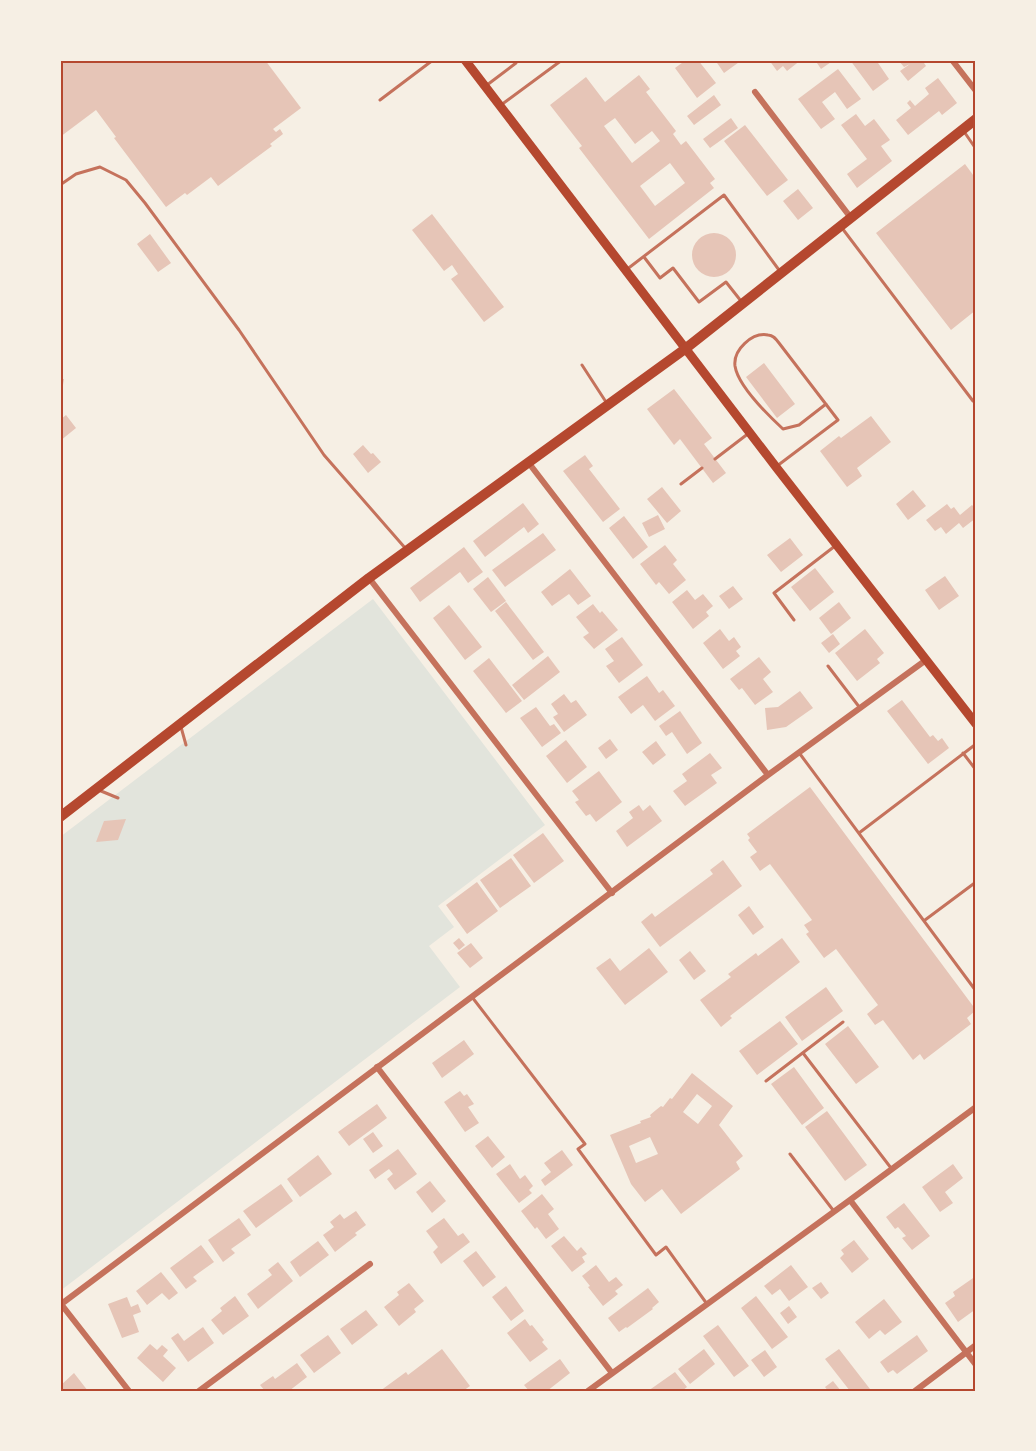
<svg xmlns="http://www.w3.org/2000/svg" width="1036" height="1451" font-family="'Nunito Sans',sans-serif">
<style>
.green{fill:#e2e4dc}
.building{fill:#e6c5b7;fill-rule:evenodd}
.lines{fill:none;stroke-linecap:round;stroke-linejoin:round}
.service{stroke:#c5725c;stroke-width:3}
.minor{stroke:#c5725c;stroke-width:6}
.secondary{stroke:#b5482f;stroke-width:9}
.primary{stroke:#b5482f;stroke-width:10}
.neatline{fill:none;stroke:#b5482f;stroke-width:2}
</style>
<rect width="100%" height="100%" fill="#f6efe4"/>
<path class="green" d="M373 599 545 825 438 906 454 927 429 946 460 987 60 1291V837Z"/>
<path class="building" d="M60 60H265L301 108 273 129 276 132 280 129 283 134 270 144 272 146 218 186 211 177 187 195 185 193 166 207 114 138 116 137 96 110 60 137Z
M686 60H698L716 83 697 98 675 68Z
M715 60H742L724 73Z
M769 60H801L787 71 783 66 777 71Z
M815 60H834L821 69Z
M850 60H876L889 79 873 91Z
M898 60H922L926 66 908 81 900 71 910 64 904 67Z
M838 69 861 99 847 109 835 92 822 102 835 119 821 129 798 99Z
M639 75 650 89 646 92 676 131 673 134 681 145 686 141 715 179 710 183 714 188 649 239 579 148 582 146 550 105 586 77 605 102ZM615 118 635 144 652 131 660 141 632 163 604 126ZM670 163 685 183 655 206 640 186Z
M938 78 957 103 942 115 939 111 908 135 896 120 911 108 907 103 910 100 915 106 929 94 925 88Z
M714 95 721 105 694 125 687 116Z
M856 114 865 126 874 119 890 140 881 146 892 161 857 188 847 174 867 159 841 125Z
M731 118 738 128 710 148 703 139Z
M745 125 788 180 767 196 724 141Z
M965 164 976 179V310L951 330 876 233Z
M798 189 813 208 798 220 783 201Z
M432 214 504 307 484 322 451 279 458 274 452 265 444 271 412 230Z
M692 255a22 22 0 1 1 44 0a22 22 0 1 1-44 0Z
M150 234 171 263 158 272 137 244Z
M764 363 795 404 777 418 746 377Z
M60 379H64L61 397H60Z
M674 389 712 438 704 444 726 473 713 483 680 439 674 445 647 409Z
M66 415 76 428 60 441V420Z
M871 416 891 442 857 468 862 476 847 487 820 451 839 436 841 438Z
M363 445 371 454 373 453 381 462 368 473 353 454Z
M585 455 593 466 589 469 620 509 603 522 563 471Z
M662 487 681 511 667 523 647 499Z
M913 490 926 506 908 520 896 504Z
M523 503 539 524 528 533 524 527 485 557 473 541Z
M947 504 951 509 954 507 960 515 972 505 976 509V518L963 528 959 523 946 534 941 527 935 531 926 520Z
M658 515 665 529 649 537 642 523Z
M624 516 648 547 633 559 609 528Z
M543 533 556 550 505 587 492 570Z
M790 538 803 555 781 572 767 555Z
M665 545 677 560 673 564 686 580 669 594 659 582 656 585 640 564Z
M464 547 483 572 468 583 460 572 420 602 410 588Z
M815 568 834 592 810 611 791 587Z
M570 569 591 596 578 605 569 594 552 606 541 592Z
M945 576 959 596 939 610 925 590Z
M488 577 506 601 491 612 473 589Z
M733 586 743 599 729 609 719 596Z
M687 590 695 600 703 594 713 606 706 612 709 616 693 629 672 602Z
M506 602 544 652 533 660 495 611Z
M839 602 851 618 831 634 819 618Z
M593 604 600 613 602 611 618 630 594 649 583 637 589 633 576 617Z
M449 605 482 647 465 660 433 618Z
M720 629 729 641 734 637 741 647 736 651 740 656 723 669 703 643Z
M865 629 884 653 877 659 880 663 857 681 835 653Z
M833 634 840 644 829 653 821 643Z
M622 637 643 665 619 683 606 666 614 661 605 649Z
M548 656 560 672 524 700 512 685Z
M759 657 771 672 763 679 773 692 755 705 742 688 739 690 730 679Z
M489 658 522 701 506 713 473 671Z
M647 676 659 693 663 690 675 706 655 721 643 705 631 714 618 697Z
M800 691 813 708 786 727 767 730 765 708 778 707Z
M564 694 571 703 576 700 587 715 564 732 553 717 558 714 551 704Z
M902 700 930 737 933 735 938 741 942 738 949 748 928 764 887 711Z
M536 707 550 726 554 724 561 733 542 747 520 718Z
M680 711 702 743 687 754 672 732 666 736 659 726Z
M610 739 618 750 606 759 598 748Z
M566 740 587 767 567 783 546 756Z
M656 741 666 755 653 765 642 752Z
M710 753 722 768 711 775 717 783 685 806 673 791 687 781 682 774Z
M599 771 622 802 596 822 590 814 586 816 575 802 579 800 572 791Z
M810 787 976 1010 967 1018 971 1024 924 1060 920 1054 913 1060 883 1020 875 1025 867 1014 878 1005 836 949 824 958 806 934 809 932 804 925 812 920 770 864 760 871 750 857 757 852 748 840 750 838 747 834Z
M639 805 643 811 650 805 662 821 627 847 616 831 633 818 629 812Z
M126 819 118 840 96 842 104 821Z
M543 833 564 861 534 883 513 855Z
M511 858 531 886 500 908 480 880Z
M723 860 742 886 660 947 641 922 652 913 655 917 713 874 710 870Z
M477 882 498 911 467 934 446 905Z
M749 906 764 927 753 935 738 915Z
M459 938 465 945 459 950 453 943Z
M782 938 800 962 730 1016 732 1018 721 1027 700 1000 731 977 728 974 756 953 758 956Z
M471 943 483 958 470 968 457 953Z
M649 948 668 972 625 1005 596 968 610 958 620 971Z
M690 951 706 971 694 980 679 960Z
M826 987 843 1011 802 1041 785 1017Z
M780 1021 798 1044 757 1075 739 1051Z
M848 1026 879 1067 856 1084 825 1044Z
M464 1040 474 1054 442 1078 432 1063Z
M794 1067 824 1108 802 1125 771 1084Z
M692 1073 733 1106 719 1125 743 1156 736 1162 740 1169 681 1214 662 1189 645 1202 631 1184 610 1135 641 1123 640 1121 651 1117 650 1115 656 1110 661 1106 663 1107 670 1098 672 1099ZM697 1094 712 1106 698 1124 683 1112ZM650 1137 658 1154 636 1163 629 1146Z
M460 1091 464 1096 467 1094 474 1104 468 1107 479 1123 465 1132 444 1102Z
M377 1104 387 1118 349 1146 338 1132Z
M827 1111 867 1165 845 1181 805 1127Z
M373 1132 383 1146 373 1153 363 1139Z
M488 1136 505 1157 492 1168 475 1146Z
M398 1149 417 1174 395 1190 387 1179 393 1174 389 1169 375 1179 369 1170Z
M562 1150 573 1165 545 1186 541 1180 551 1172 544 1163Z
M318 1155 332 1174 300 1197 287 1179Z
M510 1164 520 1179 525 1175 533 1186 529 1190 532 1193 519 1203 496 1174Z
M953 1164 963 1178 945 1192 953 1203 940 1212 922 1187Z
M430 1181 446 1201 432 1213 416 1192Z
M281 1184 293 1201 256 1228 243 1211Z
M542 1194 554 1209 548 1214 559 1229 546 1239 537 1227 535 1229 521 1211Z
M904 1203 930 1236 912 1250 902 1238 906 1236 898 1227 895 1229 886 1217Z
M356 1211 366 1225 355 1233 357 1235 335 1252 323 1235 334 1227 330 1222 340 1214 344 1219Z
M239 1218 251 1235 231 1249 235 1253 223 1262 208 1240Z
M444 1218 458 1236 463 1233 470 1242 441 1264 433 1252 438 1247 426 1231Z
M564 1236 577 1251 581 1247 587 1254 582 1257 585 1262 572 1272 551 1246Z
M854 1240 869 1259 852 1273 840 1258 844 1254 841 1250Z
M318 1241 329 1255 300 1277 290 1262Z
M201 1245 214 1262 193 1277 197 1281 186 1289 170 1268Z
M476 1251 496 1277 483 1287 463 1261Z
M278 1262 293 1281 258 1309 247 1294 272 1275 268 1270Z
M596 1265 609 1282 616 1277 623 1285 615 1291 618 1294 603 1306 588 1287 590 1286 582 1276Z
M791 1265 808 1287 789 1301 780 1289 772 1295 764 1286Z
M161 1272 178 1293 169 1300 162 1293 147 1305 136 1291Z
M976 1276V1309L958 1322 945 1303 955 1296 953 1292Z
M821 1282 829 1293 821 1299 812 1288Z
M409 1283 424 1301 414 1309 416 1312 399 1326 384 1307 399 1295 397 1292Z
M506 1286 524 1311 511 1321 492 1297Z
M648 1288 659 1302 652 1308 653 1309 627 1328 626 1327 619 1332 608 1318Z
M235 1296 249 1316 223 1335 211 1320 222 1311 220 1308Z
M756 1296 788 1337 772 1349 741 1308Z
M127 1297 131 1307 138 1304 141 1312 133 1315 139 1332 122 1338 108 1304Z
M884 1299 902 1322 885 1335 880 1330 869 1339 855 1322Z
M789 1306 797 1317 788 1324 780 1313Z
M366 1310 378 1325 352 1345 340 1329Z
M525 1319 530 1326 532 1325 544 1340 542 1342 548 1349 530 1362 507 1333Z
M718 1325 749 1366 734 1377 703 1336Z
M203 1327 214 1343 188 1362 171 1338 178 1333 184 1341Z
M328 1335 341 1353 314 1373 300 1355Z
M917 1335 928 1351 897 1374 893 1370 888 1373 880 1362Z
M150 1344 157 1350 162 1345 168 1350 163 1356 176 1368 163 1382 137 1358Z
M442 1349 470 1386 463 1391H380L406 1372 408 1375Z
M704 1349 715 1364 690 1384 678 1369Z
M839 1349 870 1389 868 1391H850L825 1359Z
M765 1350 777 1367 764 1377 751 1360Z
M560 1359 570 1373 547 1391H529L524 1385Z
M297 1363 307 1377 289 1391H265L260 1385 273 1376 275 1379Z
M675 1372 687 1387 682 1391H648Z
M74 1373 88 1391H64L60 1386Z
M833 1381 841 1391H828L825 1387Z"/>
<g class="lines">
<path class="service" d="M487 85 516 63 514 60
M380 100 433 60
M501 105 562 60
M965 133 976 149
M60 185 76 174 100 167 126 180 145 203 239 330 324 455 406 549
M842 228 973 401
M644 257 660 278 673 268 699 302 726 282 741 301
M626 270 724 195 779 270
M582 365 606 402
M715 459 749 433
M777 466 838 420 779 343C776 339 773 335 768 335 752 332 733 350 735 366 738 386 769 416 783 429L799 425 826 404
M681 484 702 468
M794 620 774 593 835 546
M828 666 860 708
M181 727 186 745
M963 753 976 770
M800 754 976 991
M101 791 118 798
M859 833 976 744
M925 920 976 882
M472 997 585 1144 578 1149 656 1255 666 1247 707 1304
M803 1053 891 1168
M766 1081 843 1022
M790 1154 833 1210"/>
<path class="minor" d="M952 60 976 91
M755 92 851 218
M528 462 768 775
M369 578 612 893
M377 1067 612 1373
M850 1200 976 1365
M61 1304 129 1391
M60 1305 768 775 926 660
M199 1391 370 1264
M588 1391 850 1200 976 1107
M915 1391 976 1345"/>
<path class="secondary" d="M465 60 776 467 976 724"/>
<path class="primary" d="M60 817 369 578 685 349 976 119"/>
</g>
<rect width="1036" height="1451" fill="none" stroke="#f6efe4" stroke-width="123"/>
<rect x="62" y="62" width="912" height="1328" class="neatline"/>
</svg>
